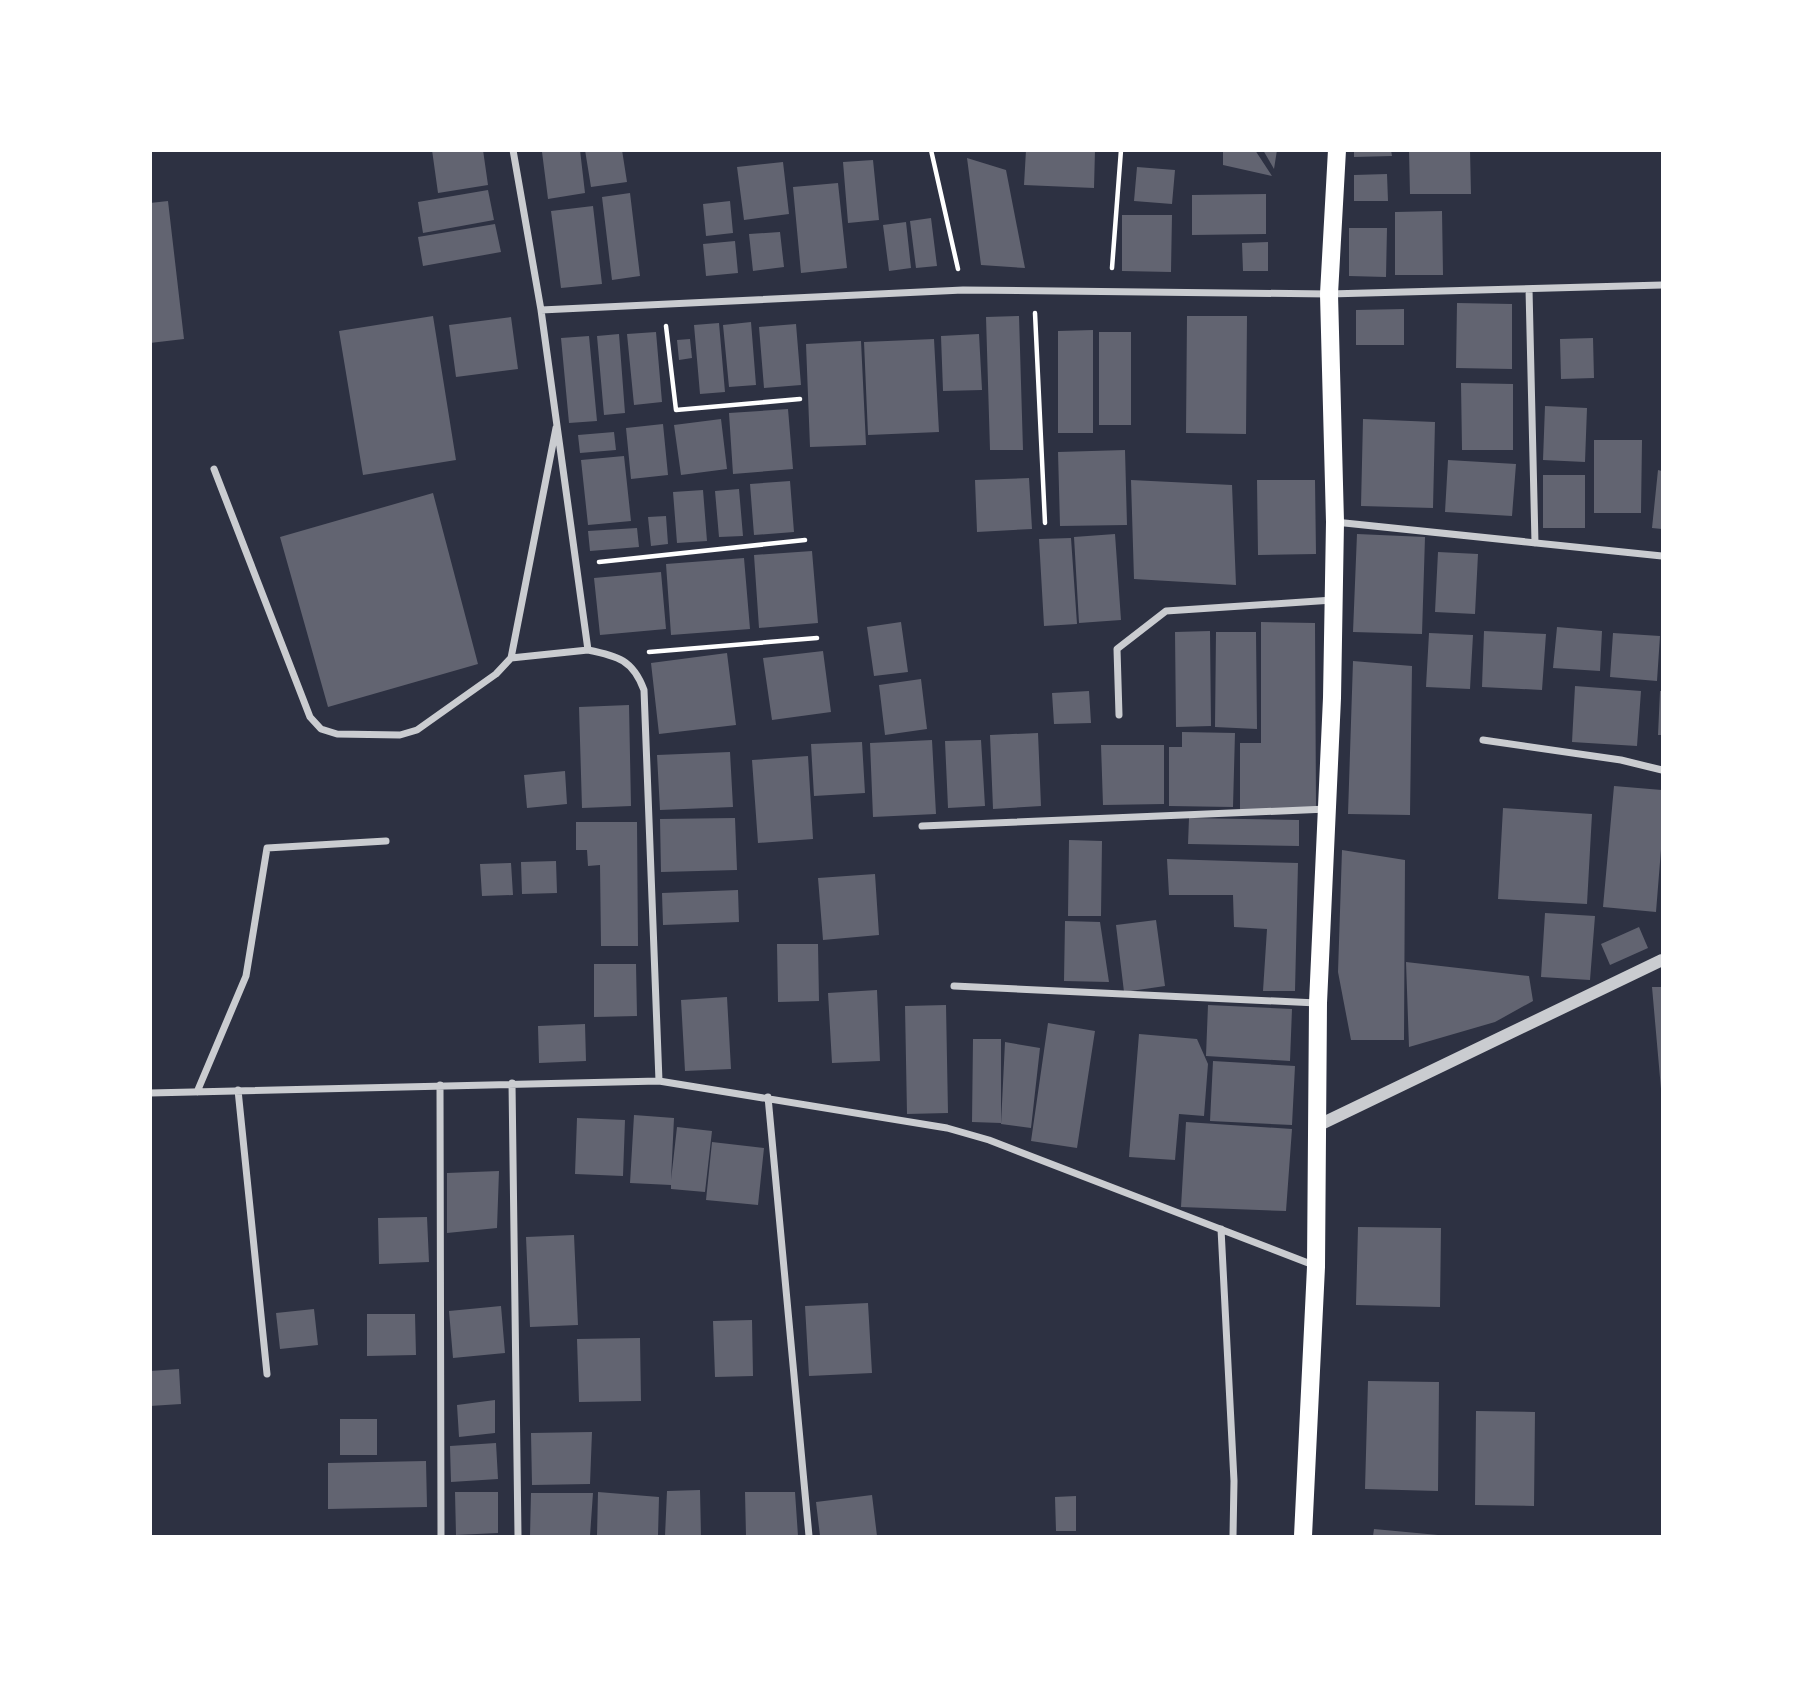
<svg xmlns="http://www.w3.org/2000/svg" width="1813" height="1687" font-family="Ubuntu,sans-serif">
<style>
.building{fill:#626471}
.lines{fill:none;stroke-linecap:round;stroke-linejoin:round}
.path{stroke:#fff;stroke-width:4.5}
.minor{stroke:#caccd0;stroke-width:7}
.tertiary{stroke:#caccd0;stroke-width:12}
.primary{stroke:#fff;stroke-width:18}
</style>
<rect width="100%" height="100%" fill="#2d3142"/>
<path class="building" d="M432 150H483L488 185 438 193Z
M580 150 585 193 548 199 542 152Z
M585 150H622L627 182 591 187Z
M1026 150H1095L1094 188 1024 185Z
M1223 150H1255L1272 176 1223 165Z
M1263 150H1277L1274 169Z
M1354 150H1391L1392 156 1354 157Z
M1409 150H1470L1471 194H1410Z
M967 158 1006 170 1025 268 981 265Z
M873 160 879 220 848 223 843 162Z
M783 162 789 214 744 220 737 167Z
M1137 167 1175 170 1172 204 1134 201Z
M1387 174 1388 201H1354V175Z
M838 183 847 268 801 273 793 187Z
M488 190 494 220 423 233 418 202Z
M630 193 640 276 612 280 602 197Z
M1266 194V234L1192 235V195Z
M168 201 184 339 150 343V203Z
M730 201 733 233 706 236 703 204Z
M593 206 602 284 561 288 551 211Z
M1442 211 1443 275H1395V212Z
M1122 215H1172L1171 272 1122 271Z
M931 218 937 266 916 268 910 221Z
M906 222 911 268 889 271 883 225Z
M495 224 501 252 423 266 418 237Z
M1349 228H1387L1386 277 1349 276Z
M780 232 784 267 753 271 749 234Z
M735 241 738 273 706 276 703 244Z
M1268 242V271H1243L1242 243Z
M1457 303 1512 304V369L1456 368Z
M1404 309V345H1356V310Z
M433 316 456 460 363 475 339 331Z
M1019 316 1023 450H990L986 317Z
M1187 316H1247L1246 434 1186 433Z
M511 317 518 369 456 377 449 325Z
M751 322 756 385 729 387 723 325Z
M719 323 725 392 700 394 694 325Z
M796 324 801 385 764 388 759 327Z
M1093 330V433H1058V331Z
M656 332 662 402 634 405 627 334Z
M1099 332H1131V425H1099Z
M619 334 625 413 604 415 597 336Z
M979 334 982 390 943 391 941 336Z
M589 336 597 421 569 423 561 338Z
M1593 338 1594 378 1561 379 1560 339Z
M690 339 692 358 679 360 677 340Z
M934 339 939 432 868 435 864 342Z
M861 341 866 445 810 447 806 344Z
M1461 383 1513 384V450H1462Z
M1545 406 1587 408 1585 462 1543 460Z
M788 409 793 469 733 474 729 413Z
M721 419 727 469 681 475 674 425Z
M1363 419 1435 422 1433 508 1361 506Z
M663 424 668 475 631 479 626 428Z
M614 432 616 450 580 453 578 435Z
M1594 440H1642L1641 513H1594Z
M1125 450 1127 525 1060 526 1058 452Z
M624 456 631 521 588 525 581 460Z
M1448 460 1516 464 1512 516 1445 512Z
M1658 470 1662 471V529L1652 528Z
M1543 475H1585V528H1543Z
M1029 478 1032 529 977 532 975 480Z
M1131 480 1232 485 1236 585 1134 579Z
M1257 480H1315L1316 554 1258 555Z
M790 481 794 532 754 535 750 484Z
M739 489 743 536 719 537 715 491Z
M703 490 707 541 677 543 673 492Z
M433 493 478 664 328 707 280 537Z
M666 516 668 544 651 546 648 517Z
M637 528 639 547 590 551 588 531Z
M1115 534 1121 620 1079 623 1074 537Z
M1357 534 1425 537 1422 634 1353 632Z
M1071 538 1077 624 1044 626 1039 539Z
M812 551 818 623 759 628 754 555Z
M1438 552 1478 554 1475 614 1435 612Z
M744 558 750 629 671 635 666 564Z
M661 572 666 629 600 635 594 578Z
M901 622 908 672 874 676 867 627Z
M1261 622 1315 623 1316 808 1240 811V743H1261Z
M1557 627 1602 631 1600 671 1553 668Z
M1210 631 1211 726 1176 727 1175 632Z
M1484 631 1546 634 1542 690 1482 687Z
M1216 632H1256L1257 729 1215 727Z
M1429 633 1473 635 1470 689 1426 687Z
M1613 633 1660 636 1657 681 1610 677Z
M823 651 831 712 772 720 763 658Z
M727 653 736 725 659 734 651 663Z
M1353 661 1412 666 1410 815 1348 814Z
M921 679 927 729 885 735 879 685Z
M1575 686 1641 691 1637 746 1572 742Z
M1089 691 1091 723 1054 724 1052 693Z
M1660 691H1662V735H1658Z
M629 705 631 806 582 808 579 707Z
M1182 732 1235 733 1233 807 1169 806V747H1182Z
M1038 733 1041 806 993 809 990 735Z
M932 740 936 814 873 817 870 743Z
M981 740 985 806 948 808 945 741Z
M862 742 865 793 814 796 811 744Z
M1101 745H1164V804L1103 805Z
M730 752 733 807 660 810 657 755Z
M808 756 813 839 758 843 752 760Z
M565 771 567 804 527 808 524 775Z
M1614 786 1662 790V837L1656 912 1603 907Z
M1503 808 1592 814 1587 904 1498 899Z
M735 818 737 870 661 872 660 819Z
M1189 818 1299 820V846L1188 844Z
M576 822H637L638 946H601L600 865 588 866 587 850H576Z
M1069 840 1102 841 1101 916H1068Z
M1342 850 1405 860 1404 1040H1351L1338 972Z
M1167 859 1298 863 1295 991H1263L1267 929 1234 927 1233 895H1169Z
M556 861 557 893 522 894 521 862Z
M511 863 513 895 482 896 480 864Z
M875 874 879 935 823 940 818 878Z
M738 890 739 922 663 925 662 893Z
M1545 913 1595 916 1590 980 1541 977Z
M1156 920 1165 986 1124 992 1116 925Z
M1065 921 1100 922 1109 982 1064 981Z
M1639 927 1648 948 1610 965 1601 944Z
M777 944H818L819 1001 778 1002Z
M1406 962 1529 976 1533 1001 1495 1022 1409 1047Z
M594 964H636L637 1016 594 1017Z
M1652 987H1662V1089H1661Z
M877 990 880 1061 832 1063 828 993Z
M727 997 731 1069 685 1071 681 1000Z
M946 1005 948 1113 907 1114 905 1006Z
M1208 1005 1292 1009 1290 1061 1206 1056Z
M1048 1023 1095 1031 1077 1148 1031 1141Z
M585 1024 586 1061 539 1063 538 1026Z
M1139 1034 1197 1039 1208 1064 1204 1116 1179 1114 1175 1160 1129 1157Z
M973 1039H1001V1123L972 1122Z
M1005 1042 1040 1048 1031 1128 1001 1124Z
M1213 1061 1295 1066 1292 1125 1210 1121Z
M634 1115 674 1118 671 1180 677 1127 712 1131 705 1192 671 1189V1185L630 1183Z
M577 1118 625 1120 623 1176 575 1174Z
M1186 1122 1292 1129 1286 1211 1181 1207Z
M712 1142 764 1148 758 1205 706 1200Z
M499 1171 497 1228 447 1233V1173Z
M427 1217 429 1262 379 1264 378 1218Z
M1358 1227 1441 1228 1440 1307 1356 1305Z
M574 1235 578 1325 530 1327 526 1237Z
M868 1303 872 1373 809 1376 805 1306Z
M501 1306 505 1353 453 1358 449 1311Z
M314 1309 318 1345 280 1349 276 1313Z
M367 1314H415L416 1355 367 1356Z
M752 1320 753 1376 715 1377 713 1321Z
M640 1338 641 1401 579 1402 577 1339Z
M179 1369 181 1404 150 1406V1371Z
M1368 1381 1439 1382 1438 1491 1365 1489Z
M495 1400V1433L459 1437 457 1405Z
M1476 1411 1535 1412 1534 1506 1475 1505Z
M340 1419H377V1455H340Z
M592 1432 590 1484 532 1485 531 1433Z
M496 1443 498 1479 451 1482 450 1446Z
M426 1461 427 1507 328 1509V1463Z
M700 1490 701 1536H665L667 1491Z
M455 1492H498V1533L456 1535Z
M598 1492 659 1497 658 1536H597Z
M745 1492H795L798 1536H746Z
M531 1493H593L590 1536H530Z
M872 1495 877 1536H820L816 1502Z
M1076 1496V1531H1056L1055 1497Z
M1374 1529 1438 1535V1536H1373Z"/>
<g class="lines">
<path class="path" d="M931 150 958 269
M1112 268 1121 150
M1035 313 1045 523
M666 326 676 410 800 399
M599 562 805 540
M649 652 817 638"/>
<path class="minor" d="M513 150 541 310 588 650C618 656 633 660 644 690L659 1081
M1529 289 1535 543
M541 310 963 290 1329 294 1662 285
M214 469 310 717 321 729 337 734 400 735 417 730 496 674 511 658 588 650
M1335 522 1662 556
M511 658 556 428
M1119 715 1117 649 1166 611 1333 600
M1483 740 1621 760 1662 770
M922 826 1327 809
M954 986 1317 1003
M512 1083 518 1536
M440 1085 441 1536
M238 1090 267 1374
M197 1092 246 976 267 848 386 841
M150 1093 659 1081 947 1128 989 1140 1316 1266
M768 1097 809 1536
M1221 1229 1234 1481 1233 1536"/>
<path class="tertiary" d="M1319 1125 1662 960"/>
<path class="primary" d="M1303 1536 1316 1267 1318 1003 1332 698 1335 522 1329 294 1337 150"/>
</g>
<rect width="1813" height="1687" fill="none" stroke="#ffffff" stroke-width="304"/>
</svg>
